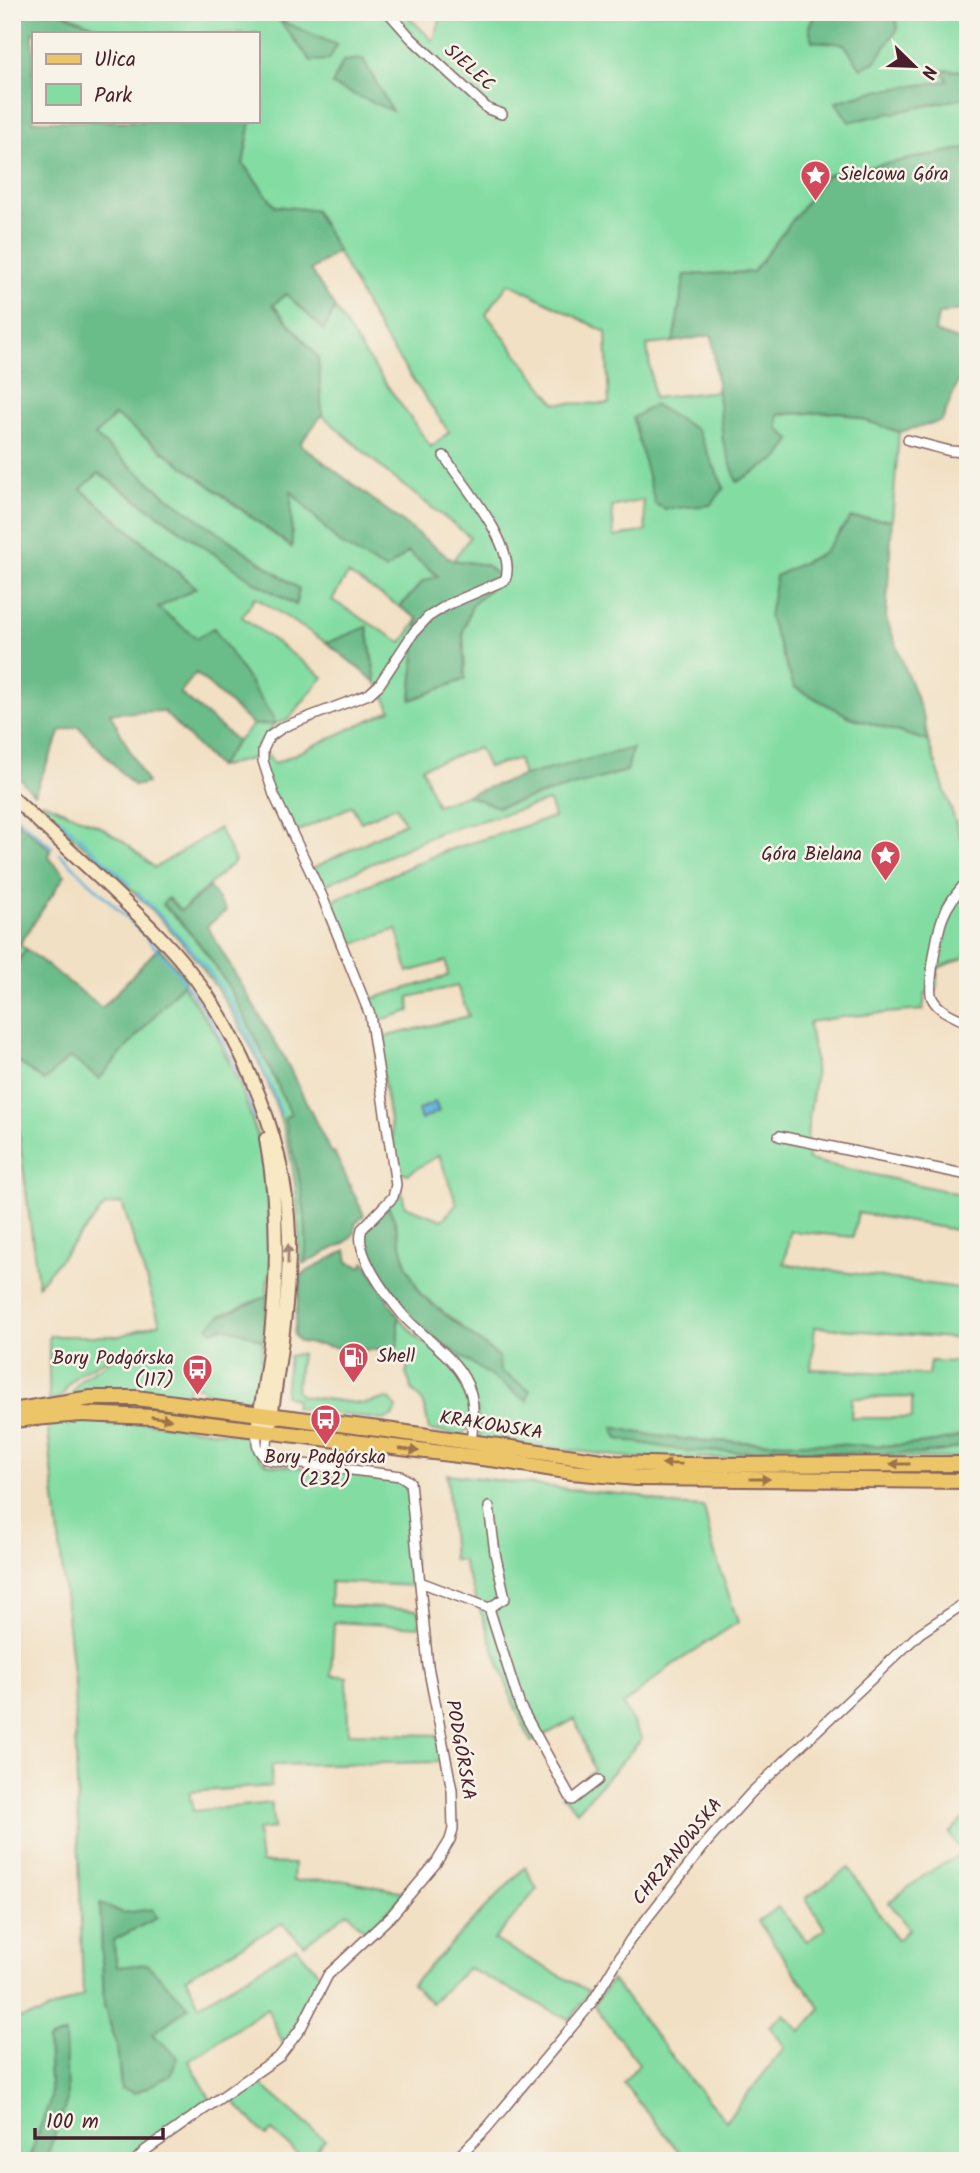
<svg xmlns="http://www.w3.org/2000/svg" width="980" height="2173" font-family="Kalam,sans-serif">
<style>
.green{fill:#83dda3;stroke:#667e67;stroke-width:2;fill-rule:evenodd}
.forest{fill:#6abc89;stroke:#5a6e5a;stroke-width:2}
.water{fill:#61b3dc;stroke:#566984;stroke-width:2}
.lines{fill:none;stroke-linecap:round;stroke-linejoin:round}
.stream{stroke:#61b3dc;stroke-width:2.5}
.minor-casing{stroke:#856361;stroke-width:12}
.secondary-casing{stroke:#856361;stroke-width:16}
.primary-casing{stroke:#856361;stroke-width:18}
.minor{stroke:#fff;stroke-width:9}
.secondary{stroke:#f8e8c3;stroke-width:12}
.primary{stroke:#edc569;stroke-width:14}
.oneway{fill:#a18477}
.oneway2{fill:#9c724a}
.labels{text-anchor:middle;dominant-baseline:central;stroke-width:5;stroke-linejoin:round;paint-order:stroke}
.street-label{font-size:19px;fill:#4a1f2b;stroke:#f7f3e8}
.poi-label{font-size:19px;fill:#4a1f2b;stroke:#f7f3e8;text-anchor:start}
</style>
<rect width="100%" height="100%" fill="#f7f3e8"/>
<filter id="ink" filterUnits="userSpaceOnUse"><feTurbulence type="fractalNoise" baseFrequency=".0143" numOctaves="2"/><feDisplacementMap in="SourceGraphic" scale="14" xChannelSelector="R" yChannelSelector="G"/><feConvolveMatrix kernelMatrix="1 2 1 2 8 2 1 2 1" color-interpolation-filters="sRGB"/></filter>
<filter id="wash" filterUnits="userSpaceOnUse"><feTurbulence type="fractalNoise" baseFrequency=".00686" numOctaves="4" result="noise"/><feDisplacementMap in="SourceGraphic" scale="28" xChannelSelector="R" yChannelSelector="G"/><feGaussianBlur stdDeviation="1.57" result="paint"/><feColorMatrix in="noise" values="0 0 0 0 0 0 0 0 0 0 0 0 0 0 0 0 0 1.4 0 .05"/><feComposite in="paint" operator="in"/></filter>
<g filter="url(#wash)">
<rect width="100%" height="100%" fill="#f2e0c4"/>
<path class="green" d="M60 12H150L165 17 175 12H404L433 41 443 12H817L809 26 897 28 894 12H968V71H942L949 81 871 92 836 102 968 97V148L827 175 753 272 685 275 673 342 647 345 654 398 718 391 723 441 779 458 791 440 778 428V414L841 412 899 432 892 520 851 518 823 553 776 576 850 717 928 741 968 859V956L938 968 936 990 925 994 923 1010 849 1016 809 1022C810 1041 817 1058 815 1077 812 1105 804 1132 808 1160L960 1194 956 1230 858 1213 853 1237 790 1231 784 1264 960 1288 958 1319 968 1320V1434C916 1451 856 1445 802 1443 737 1441 678 1444 614 1428L685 1451 918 1454 944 1451 968 1445V1458H633L480 1439 477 1410 468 1429 461 1435 429 1430 424 1404 412 1389 406 1373 408 1366 402 1355 390 1356 384 1351 398 1346V1316L422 1343 432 1335 441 1343 529 1390 500 1371 460 1325 421 1295 407 1267 394 1219 388 1206 401 1189 405 1206 442 1220 457 1204 439 1155 408 1174 398 1171 373 1014 368 1000 448 976 446 961 408 972 397 929 345 947 327 903 445 851 554 817 549 801 438 833 321 887 313 868 405 823 396 806 361 822 352 806 297 832 295 827 285 833 269 798 257 757 218 767 237 742 253 725 273 724 213 628 197 638 157 608 196 587 81 489 98 473 253 581 295 605 299 589 166 496 95 436 115 415 291 547 290 490 339 543 408 552 439 577 423 581 400 607 348 574 332 600 402 643 418 619 411 700 465 679 463 631 472 605 501 578 486 565 453 560 470 537 390 475 322 415 318 357 273 305 286 294 324 329 335 308 359 346 431 447 449 432 381 333 315 210 275 206 243 164 251 121H257V33H111ZM509 283 606 332 609 404 555 403 486 314ZM654 405 696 430 724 488ZM643 500 646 531 614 537 612 507ZM255 597 327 643 367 627 376 682 391 710 274 764 260 745 274 724 288 720 323 677 242 617ZM479 748 488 767 518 759 523 776 632 749 627 771 498 807 466 795 436 805 422 767ZM457 986 469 1016 380 1038 377 1021 410 1011 409 997ZM815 1327 963 1339 960 1362 930 1361 928 1375 811 1369ZM912 1397V1418H851L852 1398Z
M43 802 99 826 124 842 155 868 219 828 235 861 181 911 162 905C226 961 255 1039 291 1114L285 1119C297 1166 310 1214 305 1263L300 1262C299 1236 299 1209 295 1182 282 1091 231 994 168 927 129 884 82 846 39 806Z
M12 940 26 949 12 970Z
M182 984 216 1034 240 1086 258 1138 267 1173 271 1270 267 1284 268 1296 220 1316 221 1327 240 1331 263 1341 258 1387 255 1388 252 1398 244 1403 203 1391 201 1387 189 1386 187 1395H72C77 1376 96 1371 111 1360L109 1358C90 1367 70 1374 63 1396L49 1401V1336H120L160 1323 122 1203 105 1206 38 1285 12 1079V1057L44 1081 70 1056 99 1079Z
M297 1354H301L296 1391 301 1396 363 1404 384 1399 391 1400 396 1408 393 1416 383 1420 295 1408 296 1400 285 1395 289 1356Z
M47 1420 149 1423 243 1435C255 1442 254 1458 268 1464L399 1479 404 1482 409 1493 415 1586 331 1582 330 1605 418 1610 420 1627 334 1622 331 1675 347 1677 348 1733 437 1735 443 1762 272 1765 271 1786 189 1792 193 1811 271 1803 274 1828 257 1830 261 1863 294 1864 293 1881 340 1880 405 1892 368 1934 348 1912 304 1945 282 1923 186 1978 199 2005 296 1947 322 1977 284 2046 267 2008 189 2061 212 2102 135 2156H106L101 2161H45L67 2100 64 2034 48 2040 51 2098 28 2161H12V2020L40 2014 83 1995 74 1684ZM100 1904 123 1913 156 1918 113 1940 117 1968 152 2034 121 2088 117 2045 104 2006Z
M447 1474 584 1491 641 1496 669 1505 704 1507 712 1545 738 1622 671 1666 623 1705 642 1739 577 1811 562 1795 594 1770 575 1719 531 1742 513 1702 462 1560H453Z
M968 1814V2161H687L623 2083 639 2064 594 2005 610 1982 612 1980 691 2081 726 2121 785 2047 769 2026 784 2014 801 2032 821 2009 758 1921 778 1907 807 1941 825 1929 806 1898 849 1868 897 1940 909 1929 889 1902 929 1872 963 1853 949 1833Z
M525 1867 537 1889 494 1940 589 1991 570 2020 468 1968 431 2003 412 1984Z
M256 2080 325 2140 306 2161 272 2131 266 2136 229 2097Z"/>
<path class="forest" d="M12 12H60L111 33H33V121H251L243 164 275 206 314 210 338 251 311 270 335 308 324 330 286 294 273 305 318 357 322 415 300 444 452 560 486 565 501 578 472 605 463 631 465 679 411 700 418 619 400 607 423 581 438 576 408 552 386 570 339 543 291 491 292 547 115 415 95 436 166 496 299 589 296 605 253 581 99 473 81 489 196 588 158 608 197 638 214 628 274 719V724L253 725 196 673 180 693 237 741 218 767 163 711 110 713 147 783 134 786 78 726 61 731 34 794 12 770Z
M817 12H894L898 28 875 62 861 68 844 44 812 41 809 26Z
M279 20 337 45 329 60 311 61Z
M363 59 392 111 332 85 343 61Z
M942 70 968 71V97L849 122 836 102 871 92 948 81Z
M968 148V308L938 315 935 332 968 344V357L942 421 899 432 841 412 778 414V428L791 440 779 458 737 482 723 441 712 335 673 342 685 275 753 272 827 175Z
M654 405 697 430 724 488 711 505 665 509 655 504 633 418Z
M851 518 892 520 886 618 924 718 928 741 850 717 794 687 769 617 776 576 823 553Z
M367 627 376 682 327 643Z
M632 748 627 771 498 807 466 795 523 776Z
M12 817 50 849 49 858 65 875 20 944 12 940Z
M209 887 226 911 207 926 285 1059 331 1153 334 1152 364 1215 355 1224V1232L345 1243 305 1263C310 1213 297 1166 284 1118L291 1114C255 1039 226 960 162 904L168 898 181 911Z
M159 947 187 979 99 1079 70 1057 44 1081 12 1057V970L26 949 102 1008Z
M388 1206 394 1219 407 1267 421 1295 499 1357 500 1371 530 1390 527 1401 442 1343 418 1324 396 1299 370 1257 364 1239 366 1230Z
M346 1250 348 1262 361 1267 365 1262 398 1316V1346C371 1355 328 1346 299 1342L294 1335 301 1275Z
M268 1296 263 1341 240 1331 221 1327 213 1331 208 1327 220 1316Z
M613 1427C679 1444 740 1442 807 1443 859 1445 917 1451 968 1434V1445L944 1451 918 1454 685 1451 618 1439Z
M100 1903 123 1913 152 1909 157 1918 113 1940 117 1967 147 1964 189 2007 152 2034 178 2057 170 2076 135 2093 121 2088 117 2045 104 2006Z
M65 2034 67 2100 45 2161H28L51 2098 48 2040Z"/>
<path class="water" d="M435 1102 439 1111 421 1120 418 1110Z"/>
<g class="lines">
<path class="stream" d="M12 813 53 848
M60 819 130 884
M60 854C147 936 221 1001 255 1121
M138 893C166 921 194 950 217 982 246 1022 264 1067 281 1113"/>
</g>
</g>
<g filter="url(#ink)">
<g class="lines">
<defs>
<path id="minor" d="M388 12 411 38 488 109 502 114
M908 440 950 451 968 452
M444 456C462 483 519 549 505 580L447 605 428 617 414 632 379 685 369 694 283 727 269 737 263 750V761L274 795 322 896 370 1015 396 1185 393 1197 362 1229C353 1252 387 1296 402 1314 425 1341 460 1357 471 1394 475 1410 473 1426 471 1442
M968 880C958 892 948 903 943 917 938 929 927 987 932 998 939 1012 955 1016 968 1023
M779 1136 968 1175
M266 1459 268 1432
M420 1582 489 1608 505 1598 495 1553 489 1507
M489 1608 520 1706 572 1800 598 1780
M135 2161 146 2150 280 2056 301 2028 328 1975 392 1915 436 1863 450 1840 453 1829 452 1790 428 1666 410 1482 401 1476 270 1460C256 1453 256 1444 257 1430
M454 2161 486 2129 591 2004 630 1940 708 1841 751 1793 920 1633 968 1601"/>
<path id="secondary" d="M12 797C62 844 115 890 162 939 233 1013 286 1132 289 1235 290 1298 279 1362 270 1424
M258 1423C275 1329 284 1234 266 1139"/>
<path id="primary" d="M12 1411 91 1398H136L386 1430 616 1463 681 1465 968 1464
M12 1420 81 1414 153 1417 498 1460 572 1472 636 1478 968 1481"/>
</defs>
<use href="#minor" class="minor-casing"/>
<use href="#secondary" class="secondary-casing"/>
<use href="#primary" class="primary-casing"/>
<use href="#minor" class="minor"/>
<use href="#secondary" class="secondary"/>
<use href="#primary" class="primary"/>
</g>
<defs><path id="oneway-solid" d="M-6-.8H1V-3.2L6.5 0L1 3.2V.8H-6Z" transform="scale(1.75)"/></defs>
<use class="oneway" href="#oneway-solid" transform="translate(288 1254) rotate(-89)"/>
<g class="oneway2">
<use href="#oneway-solid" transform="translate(161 1418) rotate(7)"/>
<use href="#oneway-solid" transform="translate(409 1450) rotate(7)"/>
<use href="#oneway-solid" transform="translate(672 1464) rotate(-179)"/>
<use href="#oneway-solid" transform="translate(900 1464) rotate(180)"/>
<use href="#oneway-solid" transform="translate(760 1479)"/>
</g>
</g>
<defs>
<symbol id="sight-pin" viewBox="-11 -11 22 30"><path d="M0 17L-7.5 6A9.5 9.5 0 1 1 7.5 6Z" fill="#d1495b" stroke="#f7f3e8"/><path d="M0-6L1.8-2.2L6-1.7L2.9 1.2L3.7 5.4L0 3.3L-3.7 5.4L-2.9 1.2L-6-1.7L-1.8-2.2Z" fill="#fff"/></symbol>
<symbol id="fuel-pin" viewBox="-11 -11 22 30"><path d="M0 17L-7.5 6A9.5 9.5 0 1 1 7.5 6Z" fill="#d1495b" stroke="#f7f3e8"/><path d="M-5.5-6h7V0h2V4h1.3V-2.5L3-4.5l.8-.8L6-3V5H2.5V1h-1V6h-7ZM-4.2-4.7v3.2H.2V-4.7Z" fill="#fff"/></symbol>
<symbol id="bus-pin" viewBox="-11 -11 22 30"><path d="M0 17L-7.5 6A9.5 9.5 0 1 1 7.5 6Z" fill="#d1495b" stroke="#f7f3e8"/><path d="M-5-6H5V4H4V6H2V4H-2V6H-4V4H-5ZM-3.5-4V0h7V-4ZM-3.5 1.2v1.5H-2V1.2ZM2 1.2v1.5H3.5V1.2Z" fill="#fff"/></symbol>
</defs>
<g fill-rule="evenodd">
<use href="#sight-pin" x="798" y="158" width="35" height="47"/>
<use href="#sight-pin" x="868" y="838" width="35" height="47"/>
<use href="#fuel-pin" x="336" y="1340" width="35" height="47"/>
<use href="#bus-pin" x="180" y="1352" width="35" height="47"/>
<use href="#bus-pin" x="308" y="1402" width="35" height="47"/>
</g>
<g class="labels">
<g class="street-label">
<text transform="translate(469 68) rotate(42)">SIELEC</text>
<text transform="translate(491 1426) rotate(9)">KRAKOWSKA</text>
<text transform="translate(460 1750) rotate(80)">PODGÓRSKA</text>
<text transform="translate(678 1852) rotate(-51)">CHRZANOWSKA</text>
</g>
<g class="poi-label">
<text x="839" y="175">Sielcowa Góra</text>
<text x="862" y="855" text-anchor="end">Góra Bielana</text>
<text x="377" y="1357">Shell</text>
<text x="174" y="1359" text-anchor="end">Bory Podgórska<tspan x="174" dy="22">(117)</tspan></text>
<text x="325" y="1458" text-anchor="middle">Bory Podgórska<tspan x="325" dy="22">(232)</tspan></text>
</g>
</g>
<rect width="980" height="2173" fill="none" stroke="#f7f3e8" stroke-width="42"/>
<rect x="32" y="32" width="228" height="91" fill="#f7f3e8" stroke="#b29e9c" stroke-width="2"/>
<rect x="46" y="54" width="35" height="10" fill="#edc569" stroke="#b29e9c" stroke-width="2"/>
<text x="94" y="66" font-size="21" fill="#4a1f2b">Ulica</text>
<rect x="46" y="84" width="35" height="21" fill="#83dda3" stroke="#b29e9c" stroke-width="2"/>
<text x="94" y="102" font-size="21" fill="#4a1f2b">Park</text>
<g transform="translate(914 66) rotate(113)" stroke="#f7f3e8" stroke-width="5" paint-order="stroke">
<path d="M0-5L12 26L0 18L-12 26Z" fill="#4a1f2b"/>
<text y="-10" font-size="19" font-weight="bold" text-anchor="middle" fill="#4a1f2b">N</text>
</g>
<path d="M35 2128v10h128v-10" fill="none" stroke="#4a1f2b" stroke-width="3.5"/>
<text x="46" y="2128" font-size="21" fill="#4a1f2b" stroke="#f7f3e8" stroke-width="5" paint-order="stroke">100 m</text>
</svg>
